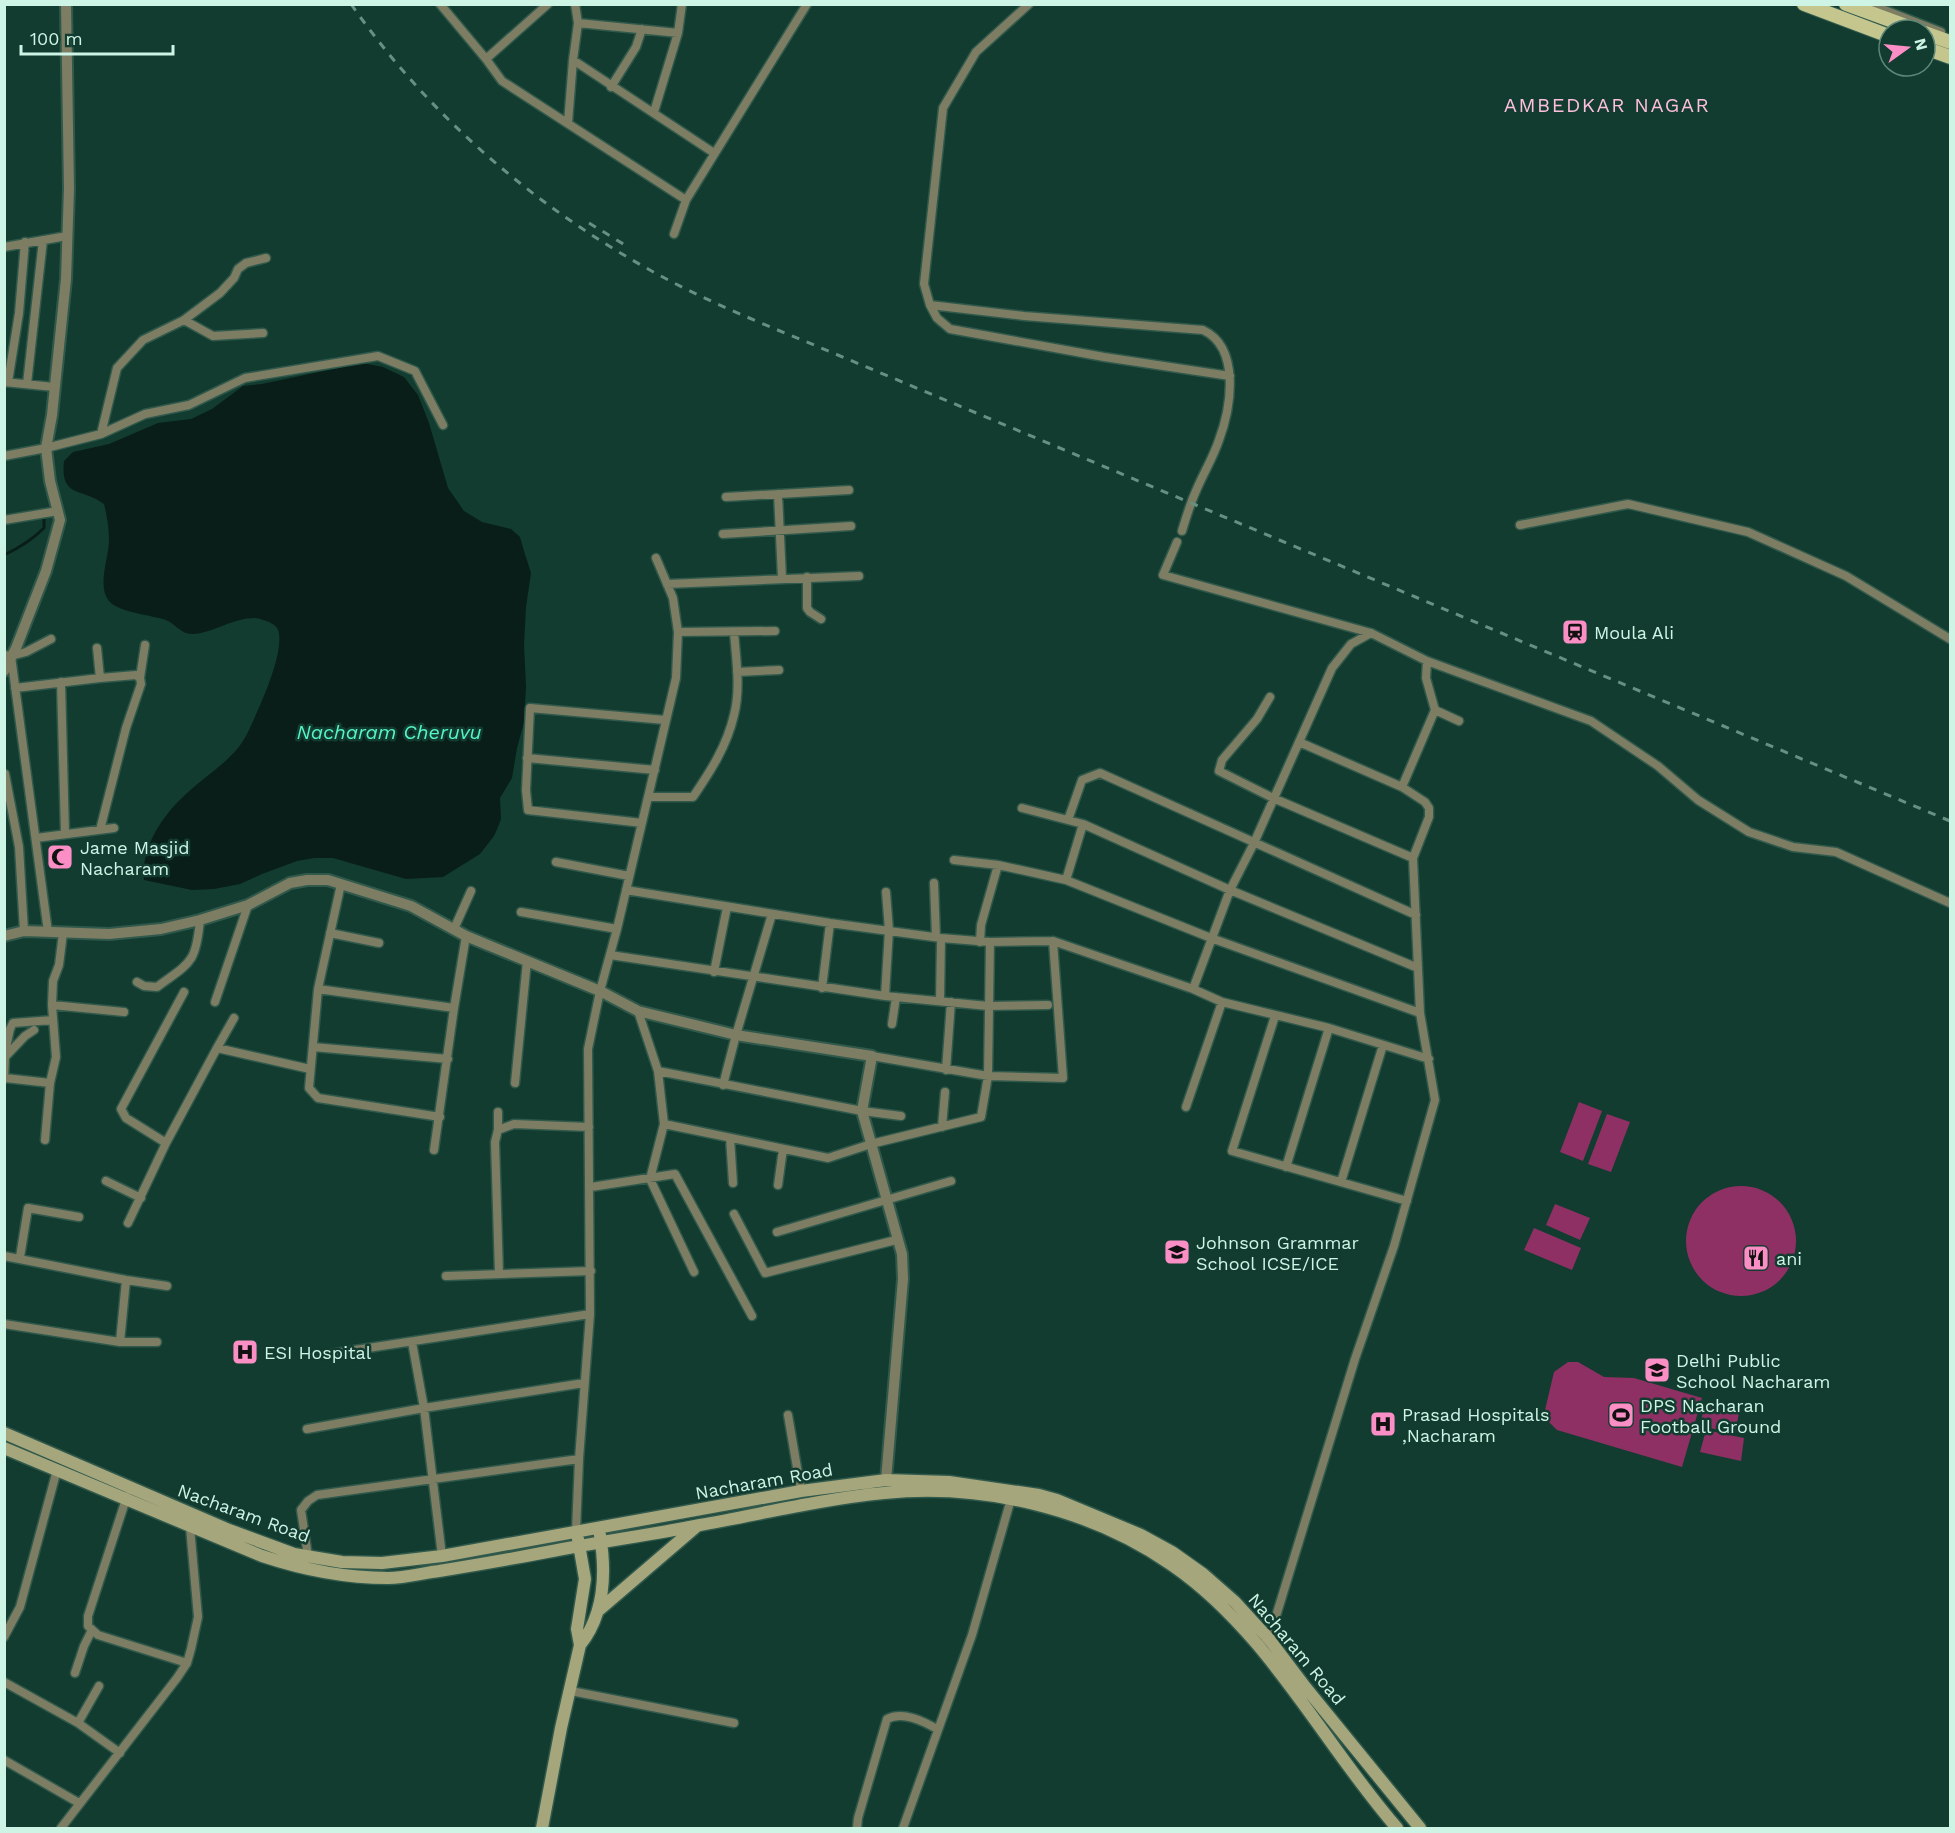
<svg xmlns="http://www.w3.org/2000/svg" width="1955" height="1833" font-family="'Work Sans',sans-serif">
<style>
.green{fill:#8e3064}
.water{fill:#091e18}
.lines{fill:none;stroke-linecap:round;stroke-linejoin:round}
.stream{stroke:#091e18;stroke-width:3}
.minor-casing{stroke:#30594c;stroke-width:11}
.tertiary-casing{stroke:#30594c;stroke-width:14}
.secondary-casing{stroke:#30594c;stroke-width:15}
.primary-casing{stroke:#30594c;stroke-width:16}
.minor{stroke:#7c7d62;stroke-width:8}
.tertiary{stroke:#7c7d62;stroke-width:10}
.secondary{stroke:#a5a67b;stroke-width:12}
.primary{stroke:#c4c68e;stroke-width:14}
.rail{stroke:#679082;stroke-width:3;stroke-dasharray:8 8;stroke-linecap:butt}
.labels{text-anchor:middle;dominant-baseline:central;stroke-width:5;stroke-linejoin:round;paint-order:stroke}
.poi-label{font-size:18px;fill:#cef4e5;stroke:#123c2f;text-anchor:start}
.street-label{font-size:18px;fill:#cef4e5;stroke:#123c2f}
.neighbourhood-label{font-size:20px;letter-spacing:1.5px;fill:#fdbfdb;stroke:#123c2f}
.water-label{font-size:20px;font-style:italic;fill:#56f4c6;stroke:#123c2f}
</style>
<rect width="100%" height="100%" fill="#123c2f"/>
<path class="green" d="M1579 1102 1602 1111 1583 1161 1560 1152Z
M1607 1114 1630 1122 1611 1172 1588 1164Z
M1686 1241a55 55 0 1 1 110 0a55 55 0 1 1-110 0Z
M1555 1204 1590 1218 1580 1240 1546 1225Z
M1534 1228 1581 1248 1572 1270 1524 1250Z
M1568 1362H1578L1604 1377 1634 1378 1702 1398 1682 1467 1557 1430 1546 1419 1545 1410 1554 1372Z
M1704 1406 1739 1413 1735 1433 1700 1426Z
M1706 1430 1744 1438 1741 1461 1700 1452Z"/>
<path class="water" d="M362 363 383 367 404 377 418 395 429 423 448 488 464 511 482 522 511 529 520 537 524 551 531 573 526 607 524 645 526 686 524 722 517 748 512 778 500 798 501 819 498 827 494 836 480 854 443 877 406 879 333 858H314L297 861 262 874 240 884 214 889 192 890 144 880C141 847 162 816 186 794 207 774 234 760 247 734 257 713 286 652 278 630 276 623 262 619 255 618 233 618 215 632 194 634 181 635 176 624 166 620 152 615 121 613 110 602 96 587 109 558 109 540 109 528 107 516 104 504 82 487 60 499 64 461L73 452 109 444 158 423 191 419 212 409 243 386 262 384Z"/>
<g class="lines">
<path class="stream" d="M4 555C19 548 32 540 44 528V519"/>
<defs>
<path id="minor" d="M440 4 486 59 502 81 686 200
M1029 4 976 52 943 108 924 284 930 305 1024 316 1203 330C1241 348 1231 408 1219 440 1213 458 1203 474 1196 491 1190 504 1186 518 1182 531
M1869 4 1941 32
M578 23 678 33
M486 59 548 4
M573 60 714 153
M611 87 636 47 642 29
M654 112 678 33 682 4
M568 123 573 60 578 23 575 4
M674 234 686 200 807 4
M4 247 67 236
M930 305 937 318 950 329 1104 357 1230 376
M184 320 213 336 263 333
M4 382 54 387
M8 382 19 313 25 242
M27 384 43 240
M101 434 117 368 143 340 184 320 220 293 234 278 238 269 246 263 266 258
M4 456 46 448 101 434 145 414 189 405 245 378 378 356 415 371 443 425
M778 494 782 578
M726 497 849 490
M4 520 58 511
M1520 525 1628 504 1748 532 1846 576 1950 639
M723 534 851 526
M1177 542 1163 575 1371 633 1427 661 1591 721 1658 766 1698 800 1749 832 1793 847 1836 852 1950 903
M807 577V608L810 612 821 619
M667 584 859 576
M678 632 775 631
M4 655 11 656 48 932
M11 656 26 652 51 639
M737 672 779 670
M100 678 136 675 140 678 141 684 126 728 100 830
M140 678 145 645
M61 682 65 833
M15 688 100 678 97 648
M1270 697 1257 719 1222 760 1219 771 1273 798 1413 858
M1435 710 1459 721
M527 758 655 770
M5 774 19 847 24 931
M1402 787 1435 710 1426 678 1427 661
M648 797H693C710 772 727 746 734 715 741 688 736 659 734 632
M1022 808 1083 824 1230 890 1418 968
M1068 820 1082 780 1100 773 1416 915
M642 823 528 810 526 790 530 708 665 720
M36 838 114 828
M954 860 998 865 1066 880 1211 938 1420 1013
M556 862 629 876
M1066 880 1083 824
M934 883 936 937
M341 884 318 989 309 1088 318 1098 440 1117
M626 890 830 923 941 938 990 942 1053 941 1193 989 1222 1002 1329 1028 1429 1059
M521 912 617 929
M454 929 471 891
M330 933 379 943
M980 942 981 925 998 865
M610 955 885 996 988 1006 1048 1005
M714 972 727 907
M137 982 144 986 157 987C191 962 196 963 200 920
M822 988 830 923
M318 989 454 1008
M1193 989 1230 890 1254 843 1332 668 1351 644 1371 633
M885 996 889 930 886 892
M940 1001 941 938
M215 1002 248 905
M52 1005 124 1012
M638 1011 658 1071 664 1124 650 1179 694 1272
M1275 1016 1232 1151 1407 1201
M234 1018 217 1048 310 1069
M892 1024 896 997
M313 1047 448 1059
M872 1056 988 1076 1063 1078 1053 941
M4 1057 10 1029 13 1023 53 1020
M946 1070 951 1002
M658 1071 862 1111 901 1116
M5 1078 50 1083
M4 1079 5 1057 25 1036 34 1030
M515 1083 527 961
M723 1085 736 1035 772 914
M1186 1107 1222 1002
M498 1112V1130L495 1142 499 1274
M664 1124 828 1158 871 1144 981 1117 988 1076 990 942
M942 1127 945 1092
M498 1130 514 1124 589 1127
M730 1138 733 1183
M45 1140 50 1083 56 1057 52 1005 53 981 59 965 63 933
M166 1143 126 1118 121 1109 184 992
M434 1150 454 1008 466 936
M1286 1167 1329 1028
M106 1181 141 1198
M1341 1182 1383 1045
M778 1185 783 1149
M591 1187 675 1174 752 1316
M734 1214 765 1273 896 1240
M128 1223 166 1143 217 1048
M777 1232 951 1181
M4 1256 126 1280 167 1286
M20 1257 28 1208 79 1217
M446 1276 591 1271
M4 1324 120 1342H157
M120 1342 126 1280
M412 1342 424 1408 442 1556
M329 1354 590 1314
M788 1415 801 1491
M307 1429 424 1408 584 1383
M127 1496 88 1616V1626L98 1635 187 1663
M576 1531 579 1459 590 1314 588 1049 600 991 617 929 676 678 678 632 673 598 656 558
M308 1556 301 1510 308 1501 317 1495 579 1459
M4 1637 20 1607 57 1470
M1266 1641 1269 1639 1355 1359 1394 1246 1435 1100 1420 1013 1413 858 1429 817V808L1425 802 1402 787 1299 742
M75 1673 84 1646 92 1630
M4 1682 78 1723 120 1753
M571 1691 734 1723
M78 1723 99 1686
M4 1760 79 1803
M61 1828 177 1678 187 1663 191 1649 198 1617 190 1527
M857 1828 858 1818 887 1719C903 1711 923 1721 937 1729
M903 1828 972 1635 1011 1499"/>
<path id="tertiary" d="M4 671 16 648 46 571 60 520 50 481 46 448 52 415 66 279 69 189 66 4
M4 936 24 931 109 934 161 929 200 920 248 905 290 883 307 880H328L411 906 466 936 600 991 638 1011 736 1035 872 1056 862 1111 902 1254 903 1279 886 1480"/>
<path id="secondary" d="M4 1433 229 1530 294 1554 342 1562 382 1563 442 1556 801 1491 886 1480 949 1482 1039 1495 1057 1500 1141 1535 1172 1552 1203 1574 1235 1602 1269 1639 1306 1688 1420 1828
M4 1448 262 1556C304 1570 345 1578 388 1578 405 1578 423 1573 439 1571 476 1565 511 1559 547 1552 598 1542 649 1535 700 1525 761 1514 822 1499 884 1493 982 1483 1090 1508 1172 1565 1269 1632 1322 1742 1397 1828
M599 1610 697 1526
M580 1645C605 1614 606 1572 600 1535
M542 1828 561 1728 580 1645 577 1629 585 1579 578 1539"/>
<path id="primary" d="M1804 4 1889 36
M1846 4 1917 30
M1925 33 1950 42
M1925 48 1950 57"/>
</defs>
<use href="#minor" class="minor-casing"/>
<use href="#tertiary" class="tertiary-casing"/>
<use href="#secondary" class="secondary-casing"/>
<use href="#primary" class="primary-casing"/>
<use href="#minor" class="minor"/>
<use href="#tertiary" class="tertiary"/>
<use href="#secondary" class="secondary"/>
<use href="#primary" class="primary"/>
<path class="rail" d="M351 4C434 123 548 218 676 284 721 307 768 326 814 345L1950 821
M589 223 625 245"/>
</g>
<defs>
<symbol id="station-square" viewBox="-11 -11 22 22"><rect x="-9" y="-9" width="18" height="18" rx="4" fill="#fb8fc5" stroke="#123c2f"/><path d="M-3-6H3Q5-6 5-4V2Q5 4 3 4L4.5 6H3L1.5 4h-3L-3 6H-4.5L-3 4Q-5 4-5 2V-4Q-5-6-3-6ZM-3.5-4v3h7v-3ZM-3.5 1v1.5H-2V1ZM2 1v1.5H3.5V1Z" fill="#111"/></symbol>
<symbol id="mosque-square" viewBox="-11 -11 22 22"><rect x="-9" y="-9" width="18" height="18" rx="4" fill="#fb8fc5" stroke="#123c2f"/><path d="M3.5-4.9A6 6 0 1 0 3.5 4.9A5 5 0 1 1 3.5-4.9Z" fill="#111"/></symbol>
<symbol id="school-square" viewBox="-11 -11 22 22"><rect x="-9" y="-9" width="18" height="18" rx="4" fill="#fb8fc5" stroke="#123c2f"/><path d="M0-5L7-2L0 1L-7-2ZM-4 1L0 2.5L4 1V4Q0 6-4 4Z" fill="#111"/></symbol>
<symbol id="restaurant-square" viewBox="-11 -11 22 22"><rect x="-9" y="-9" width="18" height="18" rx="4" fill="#fb8fc5" stroke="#123c2f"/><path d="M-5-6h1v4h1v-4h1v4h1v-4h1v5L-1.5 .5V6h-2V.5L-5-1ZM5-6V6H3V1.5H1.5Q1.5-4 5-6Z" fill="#111"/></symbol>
<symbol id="hospital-square" viewBox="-11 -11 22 22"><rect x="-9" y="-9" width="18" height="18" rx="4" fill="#fb8fc5" stroke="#123c2f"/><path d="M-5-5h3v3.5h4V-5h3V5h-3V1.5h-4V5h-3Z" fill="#111"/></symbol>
<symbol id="stadium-square" viewBox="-11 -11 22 22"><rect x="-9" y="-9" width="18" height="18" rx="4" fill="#fb8fc5" stroke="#123c2f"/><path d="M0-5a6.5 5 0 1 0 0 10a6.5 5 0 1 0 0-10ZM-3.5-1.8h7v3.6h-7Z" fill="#111"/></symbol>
</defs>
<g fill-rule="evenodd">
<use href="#station-square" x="1560" y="617" width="30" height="30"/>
<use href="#mosque-square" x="45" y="842" width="30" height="30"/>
<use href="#school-square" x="1162" y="1237" width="30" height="30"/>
<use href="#restaurant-square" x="1741" y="1243" width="30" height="30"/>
<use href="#hospital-square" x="230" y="1337" width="30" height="30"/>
<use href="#school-square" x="1642" y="1355" width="30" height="30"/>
<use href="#stadium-square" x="1606" y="1400" width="30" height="30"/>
<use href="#hospital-square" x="1368" y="1409" width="30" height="30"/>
</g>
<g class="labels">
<g class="poi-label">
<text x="1594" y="632">Moula Ali</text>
<text x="80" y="847">Jame Masjid<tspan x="80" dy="21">Nacharam</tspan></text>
<text x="1196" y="1242">Johnson Grammar<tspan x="1196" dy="21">School ICSE/ICE</tspan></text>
<text x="1776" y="1258">ani</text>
<text x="264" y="1352">ESI Hospital</text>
<text x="1676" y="1360">Delhi Public<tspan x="1676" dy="21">School Nacharam</tspan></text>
<text x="1640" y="1405">DPS Nacharan<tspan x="1640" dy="21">Football Ground</tspan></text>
<text x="1402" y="1414">Prasad Hospitals<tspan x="1402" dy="21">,Nacharam</tspan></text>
</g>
<g class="street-label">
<text transform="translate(764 1481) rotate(-10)">Nacharam Road</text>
<text transform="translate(244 1513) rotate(20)">Nacharam Road</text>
<text transform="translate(1297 1649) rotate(50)">Nacharam Road</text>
</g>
<g class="neighbourhood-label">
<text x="1607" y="105">AMBEDKAR NAGAR</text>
</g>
<g class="water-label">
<text x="389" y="732">Nacharam Cheruvu</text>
</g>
</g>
<rect width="1955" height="1833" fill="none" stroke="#cef4e5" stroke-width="12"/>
<g transform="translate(1907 48) rotate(75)"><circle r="28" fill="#123c2f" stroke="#5d8678" stroke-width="1.5"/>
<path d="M0-4.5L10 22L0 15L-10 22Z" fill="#fb8fc5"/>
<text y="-9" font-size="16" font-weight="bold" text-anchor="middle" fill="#cef4e5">N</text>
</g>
<path d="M21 45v9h152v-9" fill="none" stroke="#cef4e5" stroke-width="3"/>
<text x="30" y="45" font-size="18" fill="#cef4e5" stroke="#123c2f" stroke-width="4.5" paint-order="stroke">100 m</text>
</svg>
